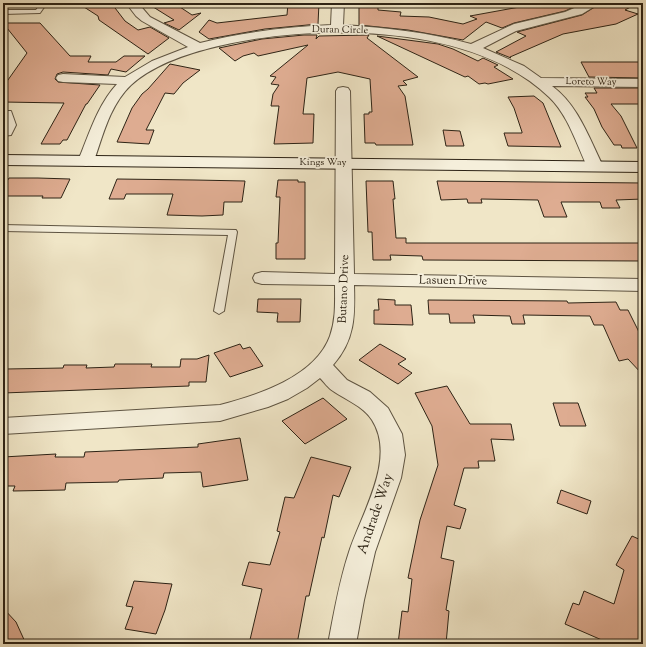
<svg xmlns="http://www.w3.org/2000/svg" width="646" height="647" font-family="'Sorts Mill Goudy',serif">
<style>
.building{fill:#deac91;stroke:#2d2315}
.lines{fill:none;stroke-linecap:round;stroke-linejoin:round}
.lane-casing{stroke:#5e5442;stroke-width:2}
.street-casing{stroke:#5e5442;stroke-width:2}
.secondary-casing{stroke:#2d2315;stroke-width:2}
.lane{fill:#f5efdb;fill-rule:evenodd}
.street{fill:#f5efdb;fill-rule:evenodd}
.secondary{fill:#f5efdb;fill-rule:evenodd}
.labels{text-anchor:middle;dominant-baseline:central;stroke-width:3.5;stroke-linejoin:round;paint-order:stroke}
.far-street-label{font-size:10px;fill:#2d2315;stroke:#f5efdb}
.street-label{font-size:12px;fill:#2d2315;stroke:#f5efdb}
.near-street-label{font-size:14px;fill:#2d2315;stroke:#f5efdb}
</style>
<rect width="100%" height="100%" fill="#f0e6c7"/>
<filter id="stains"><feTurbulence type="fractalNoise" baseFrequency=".005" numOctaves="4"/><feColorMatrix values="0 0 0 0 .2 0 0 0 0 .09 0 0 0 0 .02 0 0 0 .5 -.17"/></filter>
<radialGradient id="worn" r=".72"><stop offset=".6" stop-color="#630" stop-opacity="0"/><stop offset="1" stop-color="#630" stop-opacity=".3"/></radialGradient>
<path class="building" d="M158 3H177L180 7 192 15 201 13 179 30 164 23 174 20 150 5 159 4Z
M288 3H319L318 24 265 29 209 39 199 32 209 20 217 23 287 15Z
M359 3H378V10L401 12 400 16 429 17 463 24 477 19 470 16 525 6 520 3H582L565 11 514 23 502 28 486 22 463 40 408 30 359 25Z
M601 3H638L625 10 638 14 616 24 563 34 510 57 511 58 496 52 526 36 517 32 582 15Z
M112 4 125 21 138 30 150 27 169 38 148 54 99 20 98 16 84 7Z
M3 23H40L70 56H91L88 62H116L124 56H145L126 72 111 69 108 75 63 72 57 74 55 79 58 82 100 85 87 104H86L67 140H63L60 144H41L64 103 3 102V87L27 53Z
M304 35H317L316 39 319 36 369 35 367 38 418 77 403 81 407 85 398 86 405 96 413 145H376L375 143H365L364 114H369V112H372L370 79 338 72 307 78 303 114H314L313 143 274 144 279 106H271L273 94 279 85 271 84 276 77 270 76 308 45 258 56 254 53 243 56 235 61 219 48 262 39Z
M377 36 438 44 453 49 478 61 483 58 498 65 494 67 513 79 488 84 485 83 479 84 468 76 465 77Z
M581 62H643V78L589 77Z
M170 64 200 70 183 83 174 94 165 93 146 130H154L149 144 117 142 132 108 142 94 148 89Z
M594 88H643V104H611L621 116 637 148H622L621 145H614L602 127 594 109 585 97H588L585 93H597Z
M534 96 543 103 561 147 508 146 504 133H522V132L514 108 508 97Z
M443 130 460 131 464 146H446Z
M9 178H38L70 179 61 198H42L43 196H3V188Z
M117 179 195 180 245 181 242 202H224L223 215 202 216 167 215 173 194H126L124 199H109Z
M278 180H298V182H305V259H276V243H278L280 197H276Z
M366 181H393L395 199H393L396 238H406V243H643V261L423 260 422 256 390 255 391 260H373L372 232H368Z
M437 181 643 183V199L616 200 620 208H602L600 202H561L567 217H544L538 200 481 199 482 203H468L467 199 441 200Z
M258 299H301L300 322H277L278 313 257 312Z
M378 299 395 300V305H411L413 325 374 324V310H379Z
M428 300 567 301 568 303 616 302 620 310H628L643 340V375L628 359 619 361 603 325H594L590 316 523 315 525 324H512L510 316 473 315 475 323H450L449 314H429Z
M240 344 243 349 250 347 263 366 230 377 214 353Z
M380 344 406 359 398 364 412 373 398 384 359 360Z
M209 355 206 382H189V386L3 393V377L6 369 63 368 64 365H87L86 368 114 367 115 364H152L151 367H180L181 359H197Z
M447 386 470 424H511L514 440 491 439 495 461H478L479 468H464L454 505 466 509 460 529 447 526 441 558 454 561 446 610 449 611 446 644H398L402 611 408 612 412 579 408 578 420 520 438 465 432 426 415 393Z
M323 398 347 419 305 444 282 421Z
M553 403H578L586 426H560Z
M240 438 248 480 203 487 201 472 164 473 163 478 119 480 118 482 66 483 65 490 13 491 15 486H3V457L56 454 55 457H84L85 452 198 447V444Z
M311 457 351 467 339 497 333 495 324 538 322 537 309 596H306L297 644H249L262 589 242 585 249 562 270 565 280 532 277 531 285 497 294 498Z
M561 490 591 501 587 514 557 503Z
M632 536 643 541V637L641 644H611L565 624 573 603 579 605 584 591 614 604 624 570 616 565Z
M134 581 172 584 165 610 156 634 125 629 133 607 126 606Z
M3 608 16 622 26 644H3Z"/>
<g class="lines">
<defs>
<path id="lane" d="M41 3H47L40 13 3 14V10H36Z
M3 111H11L16 125 11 135 3 136V132L5 131 8 125 5 115H3Z
M3 225 236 230 237 232 224 311 219 314 214 311 228 235 3 231Z"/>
<path id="street" d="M126 3H138L150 17 200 43C243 32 287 27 331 25L332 3H344L343 25C388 28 427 32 471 44L514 24 565 12 586 3H600L582 14 516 31 483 48 524 66 541 78 643 79V87L552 86C578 105 589 138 603 166L601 169 595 171 589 169 587 166C576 143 568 115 549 97 473 24 320 23 223 45 192 52 155 63 131 85 110 105 103 135 94 161L91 164 86 166 81 164 78 161C89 135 97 106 117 84L63 82 58 81 56 78 58 75 63 74 125 77 152 61 188 47 142 21 136 16Z
M343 87 348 88 350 91 354 274 643 279V291L354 285C355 316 355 340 333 365L347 380 370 392 388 408 402 434 405 455 401 478 375 552 364 600 356 644H328C334 613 339 582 349 552 361 514 397 459 372 420 363 406 346 400 333 391 328 388 324 382 320 378L307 388 288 399 268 407 220 421 3 434V418L220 405C258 395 315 377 330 336 336 319 335 303 335 285L262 284 255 282 253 278 255 274 262 272 335 274 336 91 338 88Z"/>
<path id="secondary" d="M3 155 643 162V172L3 165Z"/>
</defs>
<use href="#lane" class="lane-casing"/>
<use href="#street" class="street-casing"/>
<use href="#secondary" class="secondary-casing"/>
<use href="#lane" class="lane"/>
<use href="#street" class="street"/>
<use href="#secondary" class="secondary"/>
</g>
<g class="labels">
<g class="far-street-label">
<text transform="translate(340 30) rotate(1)">Duran Circle</text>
<text transform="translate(591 82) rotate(1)">Loreto Way</text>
<text x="323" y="162">Kings Way</text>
</g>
<g class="street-label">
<text transform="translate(453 281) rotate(1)">Lasuen Drive</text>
<text transform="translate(344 289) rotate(-88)">Butano Drive</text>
</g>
<g class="near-street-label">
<text transform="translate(376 514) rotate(-71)">Andrade Way</text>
</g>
</g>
<rect width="646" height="647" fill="none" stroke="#f0e6c7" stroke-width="16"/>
<rect x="4" y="4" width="638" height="639" fill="none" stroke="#2d2315" stroke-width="2"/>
<rect x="8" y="8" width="630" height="631" fill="none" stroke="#2d2315"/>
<rect width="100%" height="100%" filter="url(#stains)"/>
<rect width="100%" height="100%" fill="url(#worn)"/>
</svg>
